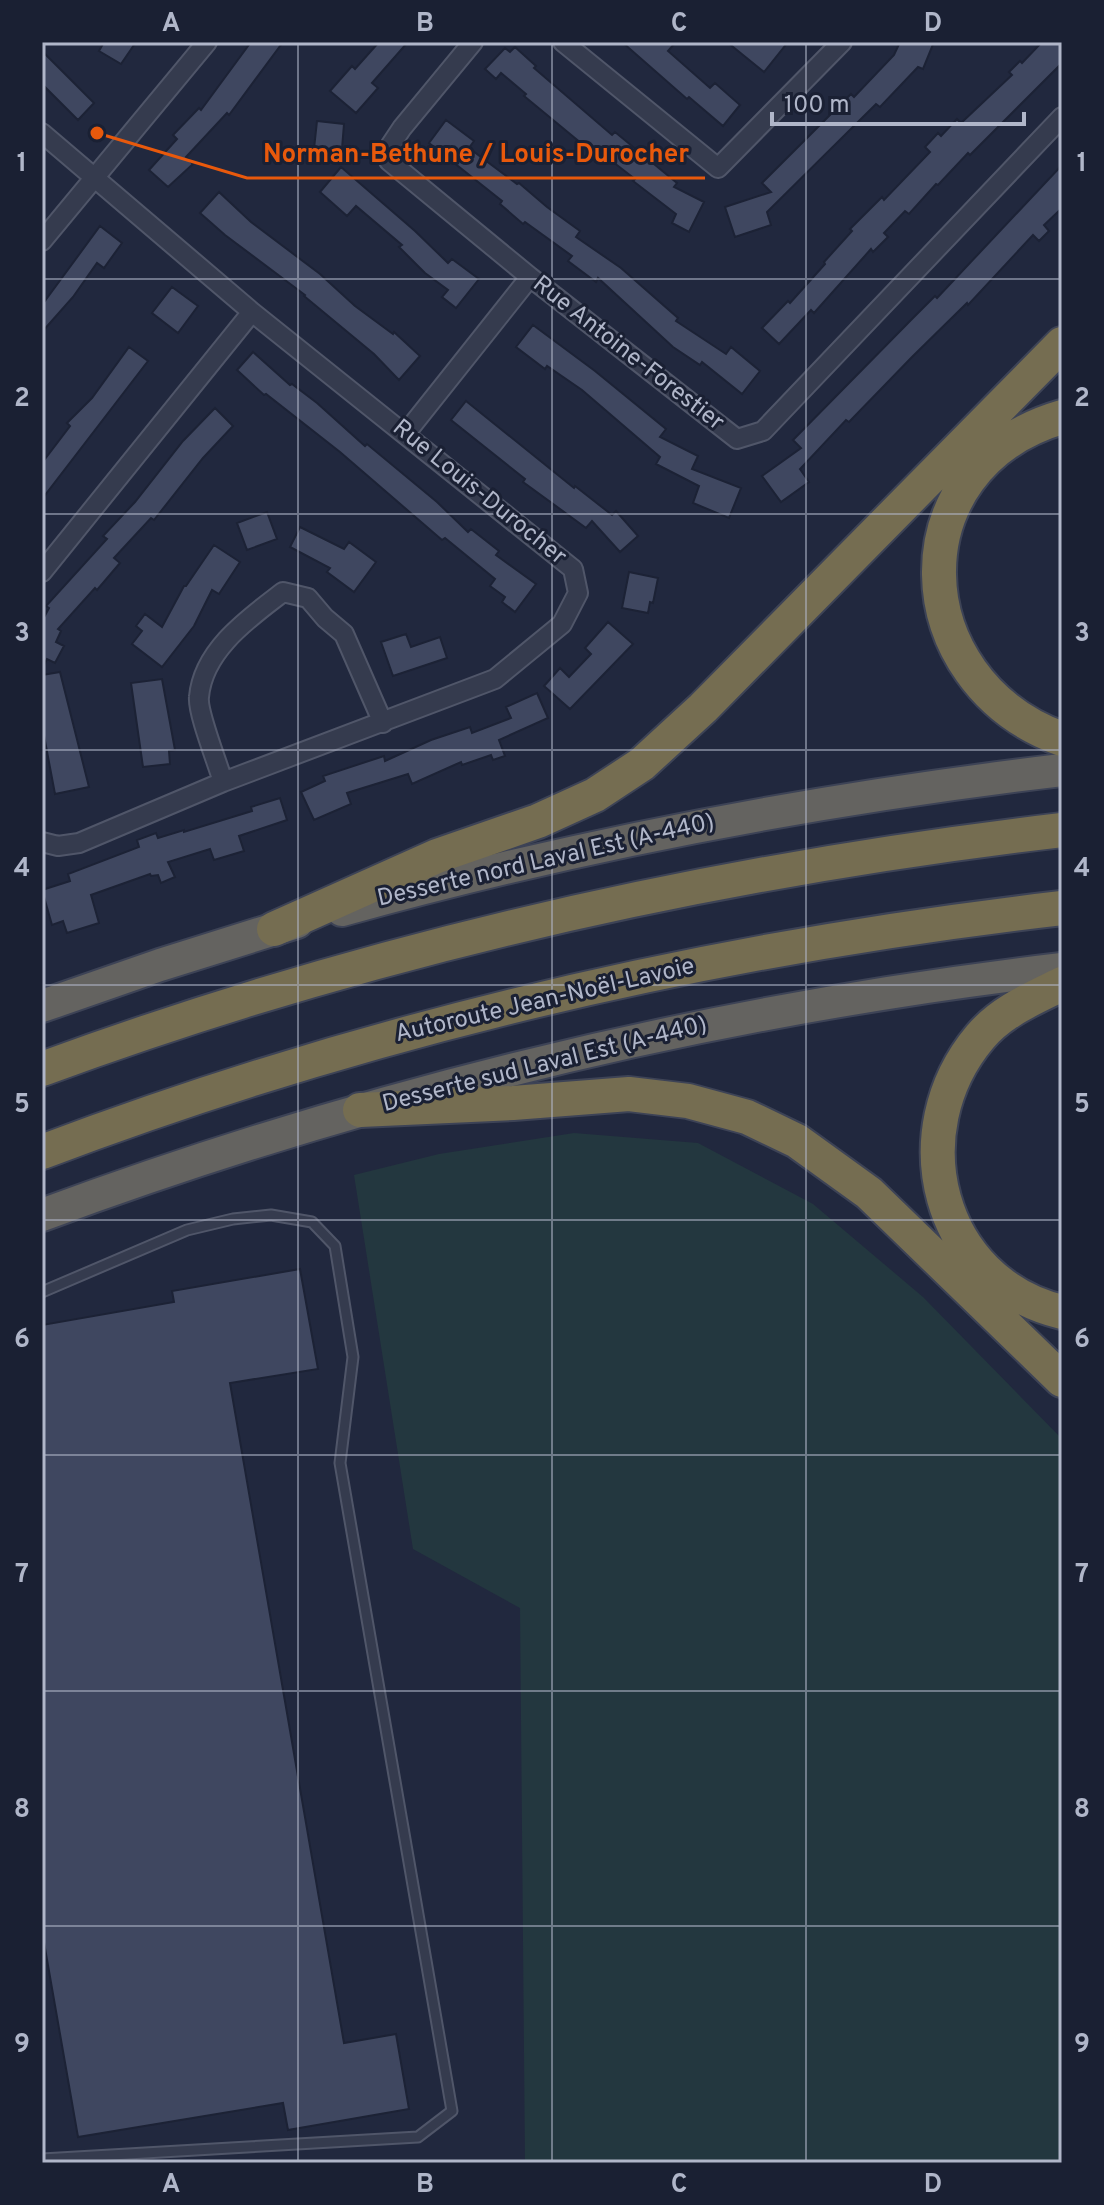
<svg xmlns="http://www.w3.org/2000/svg" width="1104" height="2205" font-family="Overpass,sans-serif">
<style>
.green{fill:#23373f}
.building{fill:#3f4760;stroke:#1c2235;stroke-width:2}
.lines{fill:none;stroke-linecap:round;stroke-linejoin:round}
.service-casing{stroke:#505669;stroke-width:13}
.minor-casing{stroke:#505669;stroke-width:22}
.trunk-casing{stroke:#3d4356;stroke-width:36}
.motorway-casing{stroke:#3d4356;stroke-width:38}
.service{stroke:#353b4e;stroke-width:9}
.minor{stroke:#353b4e;stroke-width:18}
.trunk{stroke:#646360;stroke-width:32}
.motorway{stroke:#756d51;stroke-width:34}
.grid{fill:none;stroke:#b0b6c9;stroke-width:2;stroke-opacity:0.55}
.labels{text-anchor:middle;dominant-baseline:central;stroke-width:6;stroke-linejoin:round;paint-order:stroke}
.street-label{font-size:24px;fill:#b0b6c9;stroke:#1a2033}
.leader{fill:none;stroke:#e8590c;stroke-width:3}
.callout-dot{fill:#e8590c;stroke:#1a2033;stroke-width:3}
.callout-label{font-size:26px;text-anchor:middle;font-weight:bold;fill:#e8590c;stroke:#1a2033;stroke-width:6;stroke-linejoin:round;paint-order:stroke}
.neatline{fill:none;stroke:#b0b6c9;stroke-width:3}
.grid-label{font-size:26px;text-anchor:middle;font-weight:bold;fill:#b0b6c9}
</style>
<rect width="100%" height="100%" fill="#21283e"/>
<path class="green" d="M574 1133 698 1143 813 1204 923 1297 1062 1439V2163H525L520 1608 413 1549 354 1175 439 1154Z"/>
<path class="building" d="M104 42H136L121 64 99 51Z
M251 42H283L229 115 227 113 186 157 193 164 168 187 149 170 177 139 173 135 199 108 201 110Z
M379 42H408L372 83 378 88 356 113 330 91 352 66 355 69Z
M622 42H676L668 51 710 88 715 83 740 105 723 126 689 97 687 99Z
M727 42H788L764 72Z
M900 42H934L923 69 918 67 880 107 876 104 767 212 771 225 735 237 725 207 771 192 762 183 851 94 854 97 894 55Z
M1042 42H1062V63L970 155 968 153 938 185 936 184 909 214 905 211 884 233 888 237 873 252 871 249 814 313 811 310 779 344 762 328 788 301 790 303 825 264 824 262 852 231 850 229 882 197 884 200 930 152 925 147 938 133 941 136 957 119 961 123 1012 75 1009 72 1020 61 1022 63Z
M515 47 536 66 534 68 612 135 615 132 677 183 674 187 704 202 689 232 672 223 676 214 633 181 635 179 591 145 587 148 524 96 526 94 501 73 496 79 485 69 505 48 510 52Z
M42 51 94 103 78 120 42 84Z
M446 120 474 141 469 148 517 184 519 183 547 207 580 231 576 237 621 268 678 318 676 321 726 354 731 347 760 371 742 394 702 362 700 365 673 347 598 278 596 282 568 261 572 256 525 222 523 224 500 204 502 201 429 143Z
M317 121 344 124 341 161 313 158Z
M1062 165V208L1044 225 1049 231 1039 241 1033 235 968 305 967 303 912 357 849 422 846 420 800 469 809 482 781 502 762 476 801 448 793 440 911 320 935 296 937 298Z
M341 167 415 231 448 263 452 259 479 279 456 308 442 297 448 290 425 273 399 247 402 245 356 206 347 216 320 192Z
M219 192 251 222 320 274 355 306 393 334 394 332 420 356 399 380 374 354 304 296 305 295 225 235 200 213Z
M100 226 122 243 104 268 97 263 73 297 42 332V305Z
M172 287 198 306 178 333 152 313Z
M533 325 595 371 666 429 660 437 698 456 692 469 741 488 729 518 693 503 699 486 656 464 660 457 582 390 547 366 545 369 516 347Z
M129 347 148 361 42 499V463L70 426 67 423 92 398Z
M253 352 290 385 292 384 317 403 365 446 367 444 437 502 468 532 471 529 499 551 496 555 536 584 515 612 502 602 505 597 490 586 495 579 445 538 442 540 340 452 266 394 264 395 237 370Z
M466 401 574 488 575 486 612 515 616 511 638 536 620 552 592 521 586 528 523 482 525 479 451 420Z
M215 408 233 426 203 458 154 520 151 518 114 558 120 563 97 590 95 588 58 629 61 631 56 642 64 646 55 663 47 659 42 669V621L49 608 46 606 107 539 103 536 135 502 183 441Z
M267 512 277 539 247 550 237 523Z
M300 527 344 549 349 542 376 562 354 592 327 572 330 568 290 547Z
M214 545 240 562 219 594 212 590 194 626 162 667 132 644 142 631 136 626 145 614 162 627 184 586H186Z
M629 572 658 578 653 603 650 602 648 613 622 608Z
M608 622 633 644 570 709 544 686 560 668 569 677 591 654 585 648Z
M406 634 411 647 440 637 447 658 393 676 381 642Z
M60 672 89 787 55 794 42 725V675Z
M162 679 175 750 169 751 170 764 143 767 131 683Z
M537 693 548 718 499 740 505 756 493 760 491 755 462 765 461 762 412 784 408 774 347 793 351 804 314 820 301 792 325 781 323 776 384 756 385 761 431 740 470 727 472 733 511 718 506 707Z
M280 798 287 820 239 836 244 851 214 860 210 849 168 862 175 877 161 883 158 875 151 876 150 874 91 895 99 923 67 933 63 921 52 925 42 890 70 881 68 874 139 847 137 840 156 833 158 838 184 830V832L252 811 251 807Z
M300 1269 318 1369 230 1383 344 2043 396 2034 409 2109 288 2130 283 2103 78 2137 42 1931V1325L174 1302 172 1291Z"/>
<g class="lines">
<defs>
<path id="service" d="M42 1292 187 1230 233 1219 271 1215 312 1222 335 1246 353 1357 340 1463 452 2111 418 2137 42 2159"/>
<path id="minor" d="M473 42 402 128 388 149 389 161 530 277 737 439 763 431 1062 117
M563 42 718 168 842 42
M42 133 252 312 573 569 578 593 562 624 495 679 223 782 79 843 58 846 42 842
M42 241 207 42
M406 433 530 277
M42 572 252 312
M223 782C218 764 197 712 199 697 203 650 249 618 283 592L308 598 325 618 344 634 383 723"/>
<path id="trunk" d="M342 910C579 844 818 799 1062 770
M42 1006 160 965 297 922
M42 1215C372 1093 713 1010 1062 969"/>
<path id="motorway" d="M1062 417C894 466 902 681 1062 739
M274 929 437 856 538 821 595 795 642 764 703 708 1062 344
M1062 984C1032 999 1002 1011 980 1037 900 1132 937 1282 1062 1312
M42 1069C371 948 714 871 1062 830
M360 1110 513 1103 629 1094 688 1101 747 1117 797 1141 869 1193 1062 1380
M42 1152C370 1028 714 948 1062 908"/>
</defs>
<use href="#service" class="service-casing"/>
<use href="#minor" class="minor-casing"/>
<use href="#trunk" class="trunk-casing"/>
<use href="#motorway" class="motorway-casing"/>
<use href="#service" class="service"/>
<use href="#minor" class="minor"/>
<use href="#trunk" class="trunk"/>
<use href="#motorway" class="motorway"/>
</g>
<path class="grid" d="M298 42V2163M552 42V2163M806 42V2163M42 279H1062M42 514H1062M42 750H1062M42 985H1062M42 1220H1062M42 1455H1062M42 1691H1062M42 1926H1062"/>
<g class="labels">
<g class="street-label">
<text transform="translate(628 354) rotate(38)">Rue Antoine-Forestier</text>
<text transform="translate(479 493) rotate(39)">Rue Louis-Durocher</text>
<text transform="translate(546 861) rotate(-13)">Desserte nord Laval Est (A-440)</text>
<text transform="translate(545 1001) rotate(-13)">Autoroute Jean-Noël-Lavoie</text>
<text transform="translate(545 1065) rotate(-14)">Desserte sud Laval Est (A-440)</text>
</g>
</g>
<path class="leader" d="M97 133L247 178H705"/>
<circle class="callout-dot" cx="97" cy="133" r="8"/>
<g class="callout-label">
<text x="476" y="162">Norman-Bethune / Louis-Durocher</text>
</g>
<rect width="1104" height="2205" fill="none" stroke="#1a2033" stroke-width="88"/>
<path d="M772 112v12h252v-12" fill="none" stroke="#b0b6c9" stroke-width="4"/>
<text x="784" y="112" font-size="24" fill="#b0b6c9" stroke="#1a2033" stroke-width="6" paint-order="stroke">100 m</text>
<rect x="44" y="44" width="1016" height="2117" class="neatline"/>
<g class="grid-label">
<text x="171" y="31">A</text>
<text x="425" y="31">B</text>
<text x="679" y="31">C</text>
<text x="933" y="31">D</text>
<text x="22" y="171">1</text>
<text x="1082" y="171">1</text>
<text x="22" y="406">2</text>
<text x="1082" y="406">2</text>
<text x="22" y="641">3</text>
<text x="1082" y="641">3</text>
<text x="22" y="876">4</text>
<text x="1082" y="876">4</text>
<text x="22" y="1112">5</text>
<text x="1082" y="1112">5</text>
<text x="22" y="1347">6</text>
<text x="1082" y="1347">6</text>
<text x="22" y="1582">7</text>
<text x="1082" y="1582">7</text>
<text x="22" y="1817">8</text>
<text x="1082" y="1817">8</text>
<text x="22" y="2052">9</text>
<text x="1082" y="2052">9</text>
<text x="171" y="2192">A</text>
<text x="425" y="2192">B</text>
<text x="679" y="2192">C</text>
<text x="933" y="2192">D</text>
</g>
</svg>
